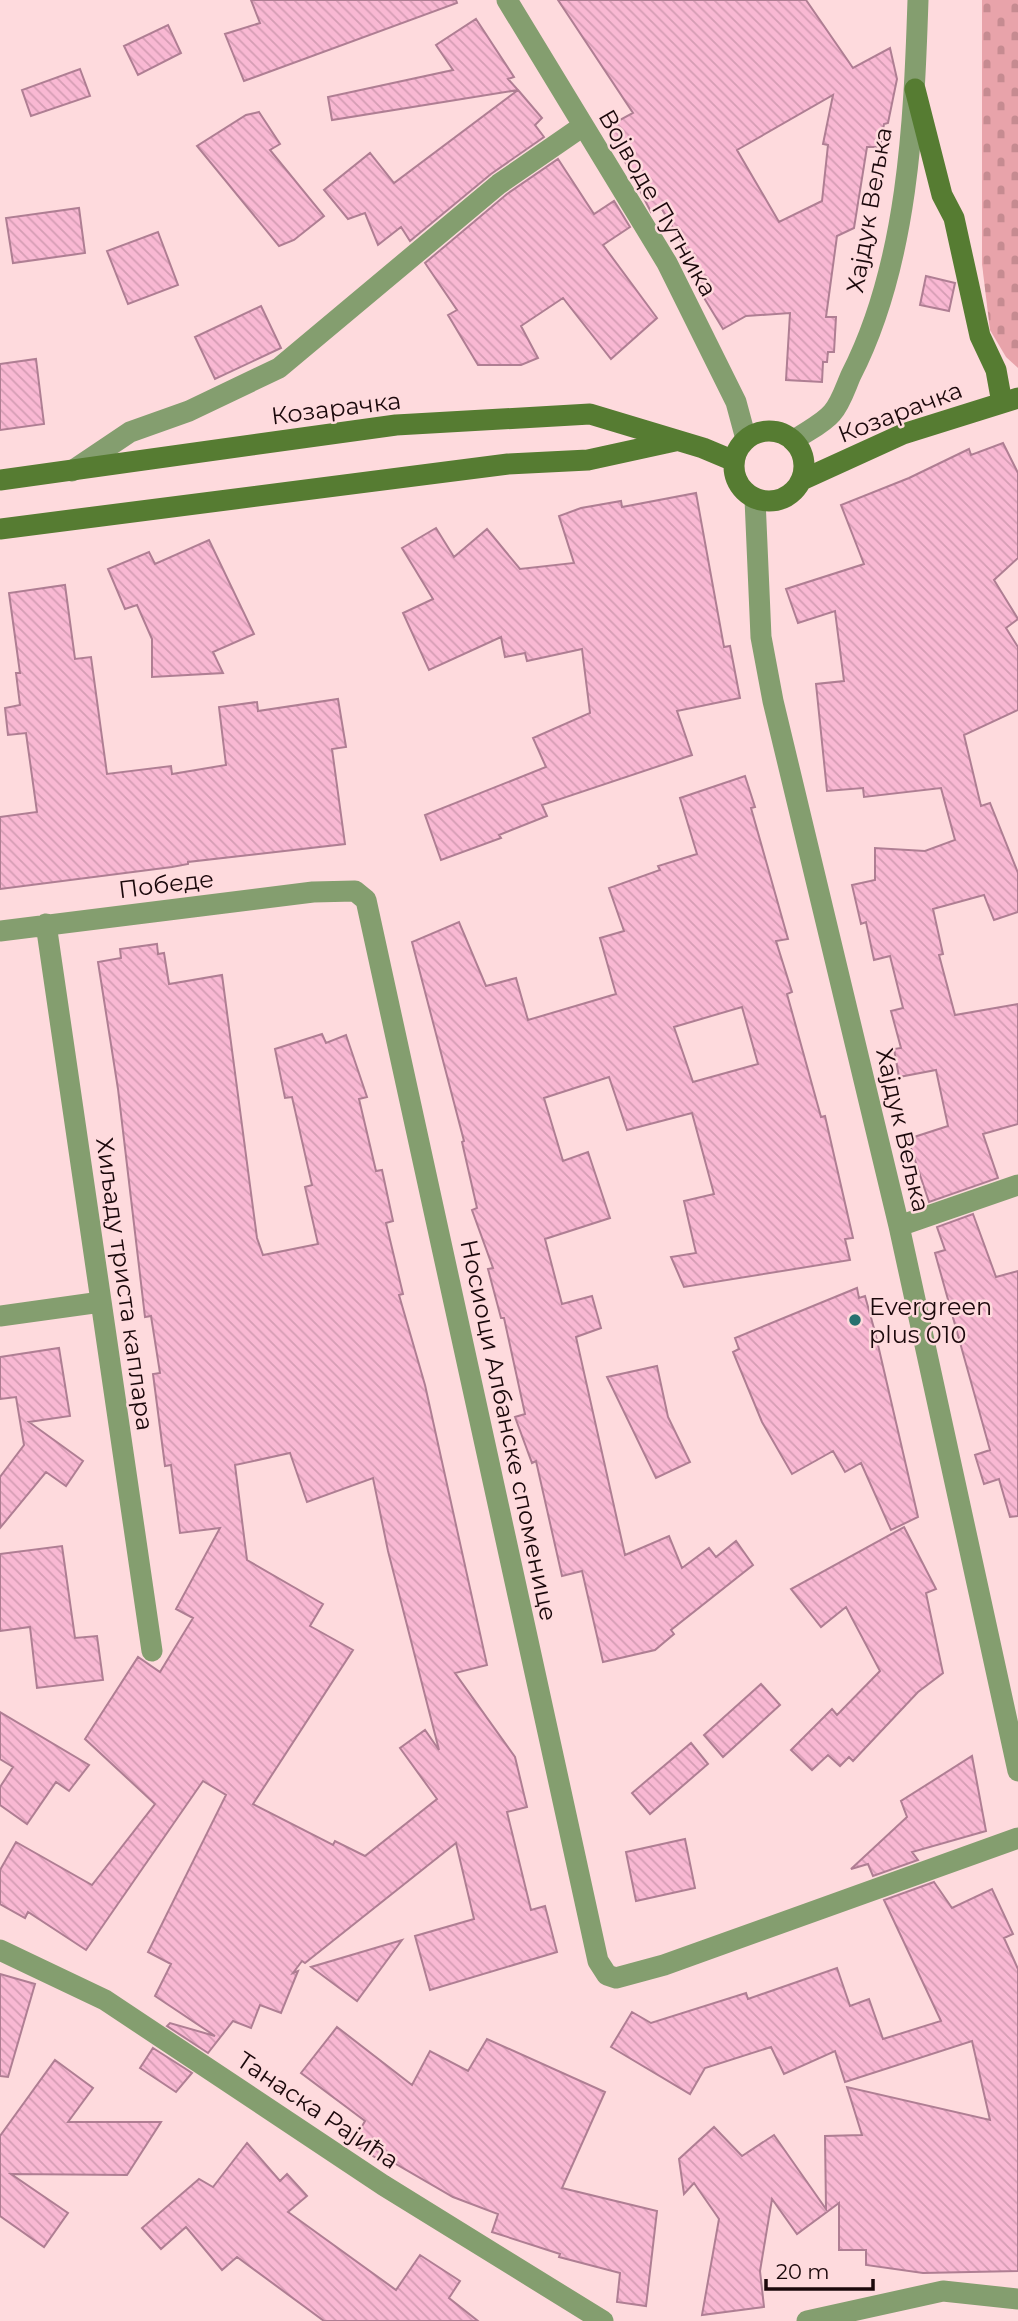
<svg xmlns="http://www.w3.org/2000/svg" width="1018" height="2321" font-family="Montserrat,sans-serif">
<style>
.cemetery{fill:url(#cemetery-stones)}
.building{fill:url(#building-back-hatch);stroke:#af7e93;stroke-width:2;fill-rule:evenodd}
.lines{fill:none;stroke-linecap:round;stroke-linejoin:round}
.street{stroke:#849e6f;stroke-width:21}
.secondary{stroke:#567c32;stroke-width:21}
.poi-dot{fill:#27716f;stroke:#fedadd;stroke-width:2.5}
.labels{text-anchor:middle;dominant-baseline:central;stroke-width:5;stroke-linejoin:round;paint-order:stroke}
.street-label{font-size:24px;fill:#1b080b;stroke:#fedadd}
.poi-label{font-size:24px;fill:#1b080b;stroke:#fedadd;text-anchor:start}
</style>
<defs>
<pattern id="cemetery-stones" width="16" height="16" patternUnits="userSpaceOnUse" patternTransform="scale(1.75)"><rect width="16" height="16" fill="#e8a3aa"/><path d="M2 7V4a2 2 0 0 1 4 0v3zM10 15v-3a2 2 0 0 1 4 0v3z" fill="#c68b91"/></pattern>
<pattern id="building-back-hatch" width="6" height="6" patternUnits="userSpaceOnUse" patternTransform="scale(1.75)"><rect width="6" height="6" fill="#f9b8d3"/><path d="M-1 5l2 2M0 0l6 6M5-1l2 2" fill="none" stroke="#d59db4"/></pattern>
</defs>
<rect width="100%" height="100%" fill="#fedadd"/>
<path class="cemetery" d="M982 0H1018V368L1006 357 990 330 982 264Z"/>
<path class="building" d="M251 0H456L457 3 244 81 225 34 260 23Z
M558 0H806L853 68 890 48 897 79 888 123 884 124 880 147H867L854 228 837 236 826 317H836L834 352H828L827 362H823L822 382 786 380 790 313 746 316 723 329 695 283 698 270 660 206 651 212 607 127 633 113ZM833 95 823 144 828 145 822 201 779 222 737 150Z
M476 19 514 77 508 79 518 90 332 120 328 97 453 70 436 45Z
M168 25 181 53 138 75 124 46Z
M80 69 90 96 31 116 22 90Z
M518 90 542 118 535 125 544 137 491 174 410 241 401 227 378 245 365 213 348 219 324 190 370 153 394 183Z
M259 112 280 144 270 150 324 216 294 240 279 246 197 146 246 115Z
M558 159 594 214 614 201 630 227 603 245 657 318 611 359 563 298 521 326 538 358 521 365H478L448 315 457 310 425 263 507 194Z
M79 208 85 253 13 263 6 218Z
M158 232 178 285 128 304 107 251Z
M926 276 955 283 949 311 920 305Z
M261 306 281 348 215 379 195 337Z
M36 359 44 424 0 430V364Z
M1003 443 1018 473V558L994 580 1018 619 1006 628 1018 647V710L964 735 981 806 990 803 1018 873V912L994 920 984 895 933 909 943 954 939 955 955 1015 1018 1004V1124L983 1134 998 1178 929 1202 908 1139 948 1126 936 1070 899 1077 894 1049 901 1048 891 1011 903 1008 890 956 874 960 866 922 861 924 852 885 875 880V848L925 851 955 840 941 788 864 797 863 788 827 791 816 684 844 681 835 611 798 623 786 589 864 564 841 505 909 478 969 449 971 455Z
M696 493 724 647 730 646 740 698 677 711 692 755 542 805 547 816 499 835 501 838 441 860 425 815 546 767 533 738 590 713 582 649 527 661 525 653 505 657 501 637 429 670 403 613 433 599 402 548 436 528 454 557 487 529 520 569 574 563 559 516 581 508 621 501 622 507Z
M209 540 254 634 213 652 223 673 152 677V639L137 605 125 609 108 569 149 552 155 564Z
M65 585 75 659 91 657 107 774 171 766 172 774 226 765 219 707 257 702 258 711 338 699 346 747 332 749 345 844 188 862V864L172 867 0 889V817L37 812 26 733 8 735 5 708 20 705 16 673H20L9 593Z
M745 776 755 807 751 808 788 939 776 941 792 992 787 994 821 1117 825 1116 853 1238 845 1239 850 1260 684 1287 671 1257 696 1253 684 1201 714 1194 692 1113 627 1130 609 1077 544 1098 563 1161 588 1152 610 1218 545 1239 562 1304 592 1296 601 1328 576 1337 625 1555 669 1536 682 1568 709 1548 716 1557 736 1541 753 1565 671 1630 674 1634 655 1650 603 1662 582 1571 562 1576 536 1461 532 1463 515 1417 525 1414 504 1318H501L488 1269 493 1268 472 1210 477 1208 462 1142 464 1141 412 942 459 922 486 986 516 978 528 1020 616 994 600 938 624 931 609 888 660 870 658 866 697 854 680 798ZM742 1007 758 1064 693 1082 674 1027Z
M157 944 158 954 164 953 169 984 222 975 257 1238 263 1255 318 1244 305 1187 312 1185 292 1097 285 1098 275 1049 322 1034 326 1043 346 1035 367 1097 359 1099 376 1171 382 1170 393 1221 386 1223 403 1294 399 1295 425 1385 487 1665 455 1673 515 1757 527 1807 507 1812 531 1910 545 1906 557 1952 430 1990 415 1936 474 1919 456 1843 305 1963 302 1961 293 1973 298 1971 281 2013 260 2005 251 2028 233 2021 208 2053 167 2026 170 2023 215 2036 155 1996 171 1964 148 1952 226 1795 203 1781 86 1950 28 1912 25 1918 0 1904V1870L16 1842 92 1885 155 1804 85 1739 138 1657 160 1672 193 1618 176 1609 220 1528 180 1533 171 1465 165 1466 153 1374 160 1373 151 1316 145 1317 118 1089 98 962 121 958 120 949ZM290 1453 307 1502 373 1478 388 1551 439 1750 425 1730 400 1748 437 1799 365 1856 335 1841 333 1845 253 1804 353 1650 310 1626 323 1604 247 1560 235 1465Z
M973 1214 996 1277 1018 1271V1516L1010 1517 999 1479 984 1484 975 1455 990 1450 935 1253 945 1250 937 1227Z
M857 1288 859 1298 865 1296 875 1332 918 1517 891 1530 861 1463 845 1472 833 1451 792 1474 762 1422 733 1352 739 1349 735 1338Z
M59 1348 70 1416 29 1422 83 1461 66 1486 46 1472 0 1528V1477L24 1445 16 1397 0 1399V1357Z
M657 1366 668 1417 690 1462 656 1478 607 1377Z
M904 1527 936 1589 926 1593 943 1673 918 1692 853 1761 849 1757 840 1766 828 1755 812 1770 791 1750 832 1709 837 1715 880 1671 846 1607 821 1627 791 1589Z
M62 1546 75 1638 97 1636 103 1680 37 1688 30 1627 0 1631V1554Z
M761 1684 780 1705 723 1757 704 1735Z
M0 1712 89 1765 69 1791 56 1782 27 1824 0 1805V1787L13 1767 0 1759Z
M691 1743 708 1764 650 1814 632 1793Z
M972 1756 986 1831 912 1852 918 1860 873 1876 868 1864 851 1869 907 1817 901 1801Z
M685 1839 695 1888 636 1901 626 1852Z
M934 1882 952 1908 992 1889 1013 1934 1004 1938 1018 1969V2271L923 2273 866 2265V2250H839V2203L797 2234 772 2199 760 2271 764 2307 702 2315 719 2219 694 2183 684 2194 679 2159 714 2127 742 2156 774 2135 826 2209 825 2136 862 2135 847 2087 990 2120 972 2041 845 2082 835 2051 784 2074 771 2047 705 2068 690 2094 611 2047 632 2012 651 2023 746 1993 748 1999 837 1968 850 2006 869 1999 883 2039 941 2021 884 1900Z
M402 1940 357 2001 311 1967Z
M0 1974 35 1984 8 2077 0 2076Z
M337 2027 412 2085 430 2051 468 2071 487 2039 605 2092 562 2188 657 2211 646 2306 617 2302 620 2273 559 2257 560 2254 492 2232 498 2214 453 2197 382 2156 380 2160 352 2144 365 2121 301 2073Z
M153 2048 192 2073 176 2092 140 2068Z
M55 2060 93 2088 68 2122H161L127 2175 11 2174 68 2213 44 2247 0 2216V2136Z
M247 2143 280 2181 287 2174 307 2196 288 2212 396 2290 420 2255 460 2281 449 2298 478 2321H324L237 2257 222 2270 186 2227 161 2249 142 2228 199 2179 213 2187Z"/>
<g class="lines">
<path class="street" d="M507 0 667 263 736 402 746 439
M793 441C805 432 823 424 832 413 841 403 846 386 851 375 908 264 914 122 918 0
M72 471 130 432 189 411 279 368 499 184 583 126
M755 499 761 637 773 701 899 1226 1018 1771
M46 924 152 1651
M0 931 313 892 355 891 366 900 598 1961 607 1975 616 1978 664 1965 1018 1838
M899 1226 1018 1185
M0 1316 101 1302
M0 1950 105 2000 383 2185 603 2321
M807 2321 943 2291 1018 2299"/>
<path class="secondary" d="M915 89 942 195 954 218 980 336 996 370 1002 403
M734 466a35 35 0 1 1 70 0a35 35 0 1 1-70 0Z
M0 480 396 425 590 414 703 448 734 461
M802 480 903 434 1018 398
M0 529 508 464 588 460 675 441"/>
</g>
<circle class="poi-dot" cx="855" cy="1320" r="7"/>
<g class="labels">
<g class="street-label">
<text transform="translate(658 203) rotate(60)">Војводе Путника</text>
<text transform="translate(869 210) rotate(-80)">Хајдук Вељка</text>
<text transform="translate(336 408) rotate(-7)">Козарачка</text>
<text transform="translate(900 412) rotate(-21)">Козарачка</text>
<text transform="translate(166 884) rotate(-7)">Победе</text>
<text transform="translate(903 1130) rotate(77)">Хајдук Вељка</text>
<text transform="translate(125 1284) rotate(82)">Хиљаду триста каплара</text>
<text transform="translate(509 1430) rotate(78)">Носиоци Албанске споменице</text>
<text transform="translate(318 2110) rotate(34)">Танаска Рајића</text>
</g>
<g class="poi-label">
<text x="869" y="1306">Evergreen<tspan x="869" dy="28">plus 010</tspan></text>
</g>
</g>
<path d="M766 2279v10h107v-10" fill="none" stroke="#1b080b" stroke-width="3.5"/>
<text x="776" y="2279" font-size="21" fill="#1b080b" stroke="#fedadd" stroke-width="5" paint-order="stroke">20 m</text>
</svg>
